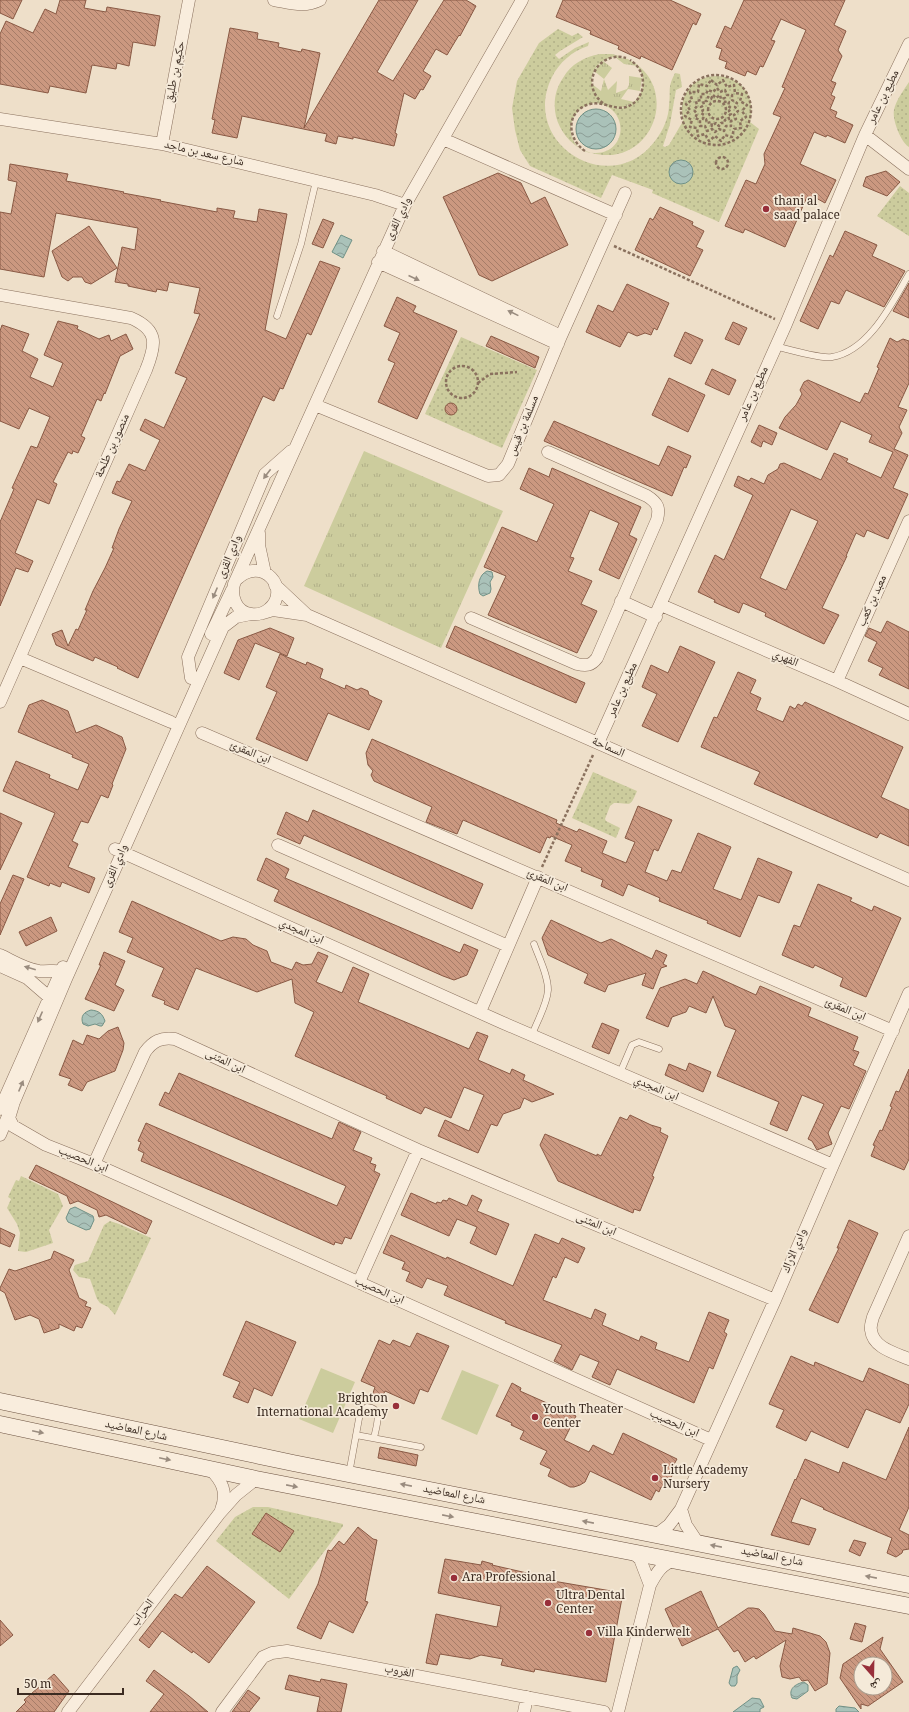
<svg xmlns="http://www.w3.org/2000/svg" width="909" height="1712" font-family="Georgia,'Noto Naskh Arabic',serif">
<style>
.grass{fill:url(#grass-tufts)}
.park{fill:url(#park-dots);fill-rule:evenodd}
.pitch{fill:#cccc9d}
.water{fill:url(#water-waves);stroke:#709186}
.building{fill:url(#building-back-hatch);stroke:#895944;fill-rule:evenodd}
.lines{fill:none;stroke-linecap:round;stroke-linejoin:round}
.lane-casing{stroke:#8a715e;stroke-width:7}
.street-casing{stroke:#8a715e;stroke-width:13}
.secondary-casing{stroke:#6c5241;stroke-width:17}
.path{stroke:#8a715e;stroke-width:2.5;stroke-dasharray:3 2;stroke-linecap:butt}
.lane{stroke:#f9eddd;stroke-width:6}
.street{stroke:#f9eddd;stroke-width:12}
.secondary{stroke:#f9eddd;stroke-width:16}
.oneway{fill:#9a8c7f}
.poi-dot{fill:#982f3a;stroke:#f5ead9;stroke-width:1.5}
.labels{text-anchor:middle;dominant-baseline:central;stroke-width:3.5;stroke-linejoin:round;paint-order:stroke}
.street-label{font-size:12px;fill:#3b2b21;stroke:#f5ead9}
.poi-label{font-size:12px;fill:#3b2b21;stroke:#f5ead9;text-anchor:start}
</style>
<defs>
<pattern id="grass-tufts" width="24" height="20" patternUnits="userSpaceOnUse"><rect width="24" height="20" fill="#cccc9d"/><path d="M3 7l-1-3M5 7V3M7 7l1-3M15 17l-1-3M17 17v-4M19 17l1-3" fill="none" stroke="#b0af87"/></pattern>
<pattern id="park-dots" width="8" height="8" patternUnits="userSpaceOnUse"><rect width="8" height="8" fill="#cccc9d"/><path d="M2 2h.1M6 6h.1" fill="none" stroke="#b0af87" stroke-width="1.8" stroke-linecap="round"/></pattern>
<pattern id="water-waves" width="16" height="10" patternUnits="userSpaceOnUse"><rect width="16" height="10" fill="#aac2b9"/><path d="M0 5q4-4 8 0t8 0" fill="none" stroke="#8c9e96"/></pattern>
<pattern id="building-back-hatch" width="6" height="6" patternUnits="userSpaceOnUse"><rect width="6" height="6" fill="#cb9880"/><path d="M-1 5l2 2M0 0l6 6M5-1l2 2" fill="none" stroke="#a67c68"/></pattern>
</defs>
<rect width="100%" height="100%" fill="#eedfc9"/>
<path class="grass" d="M615 57 628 59 638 66 624 64Z
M603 61 612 68 604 79 608 90 617 81 616 93 627 89 629 85V76L642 78 640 91 628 89 621 99 634 102C616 115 594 105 592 84L601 91 604 79 594 71Z
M364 451 503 511 441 648 304 586Z"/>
<path class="park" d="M558 29 572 36 578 33 583 37 560 51 555 55 559 59 575 48 589 42 588 46C572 51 559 63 552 77 519 144 611 200 655 141 663 131 669 117 669 105 671 89 667 89 675 73L680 74 682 87 676 90 670 124 663 146 665 147 669 145 683 121C671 60 764 62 750 122L759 129 719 222 652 193 653 190 612 175 601 198 530 166 520 150 515 130 512 108 517 81 539 43Z
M600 54H612L626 58C608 53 590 65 592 85 593 92 597 99 603 103 631 123 661 80 630 60 683 90 650 169 592 153 578 150 567 140 560 127 552 112 553 92 563 78 571 64 584 57 600 54ZM594 103C629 105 629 152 596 153 565 155 561 109 594 103Z
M909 82V147C901 142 892 120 894 110 896 100 904 90 909 82Z
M900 186 909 193V236L877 216Z
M461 337 537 370 502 448 425 414Z
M593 772 637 791C629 810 631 802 614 803L610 806 605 819 606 821 620 828 616 838 572 818Z
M21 1176 58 1194 63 1206 49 1230 53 1243 26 1252 18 1251 20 1233 17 1224 7 1208 11 1199 8 1197 16 1180 19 1181Z
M110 1221 119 1224 151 1238 115 1315 108 1307 100 1303 97 1299 90 1279 79 1277 73 1270 75 1265 88 1261 104 1225Z
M253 1507H268L343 1524V1526L289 1599 216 1541 235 1517Z"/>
<path class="pitch" d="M321 1368 355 1382 333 1433 299 1419Z
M462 1370 499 1385 477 1435 441 1419Z"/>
<path class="water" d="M576 129a20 20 0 1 1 40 0a20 20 0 1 1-40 0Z
M669 172a12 12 0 1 1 24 0a12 12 0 1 1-24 0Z
M341 235 352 240 343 258 332 252Z
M487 571 492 572 493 577 490 582 491 589 490 593 483 596 480 594C477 585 479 575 487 571Z
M91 1010C99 1011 102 1013 105 1021L102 1026H100L95 1024 88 1026 83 1024C80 1016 84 1012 91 1010Z
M75 1207 93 1216 94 1220 90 1229 86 1230 68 1222 66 1218 70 1209Z
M737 1666 740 1670 737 1676V1683L735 1686H731L729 1683 733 1668Z
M804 1682 808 1685V1691L797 1699 792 1698C788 1689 795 1684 804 1682Z
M752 1698 760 1699 764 1707 760 1709V1712H733Z
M839 1706 855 1708 859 1712H836V1709Z"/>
<path class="building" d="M0 0H22L13 19 0 13Z
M60 0H86L84 8 106 12 107 7 160 16 155 46 133 42 129 66 117 63 116 69 92 65 86 93 50 86 48 93 0 84V34L6 21 33 33 45 9 56 14Z
M379 0H418L377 72 393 81 444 0H466L476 6 460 36 459 35 447 55 436 49 423 71 431 76 423 90 421 89 415 99 404 93 395 133 397 134 394 146 353 137V139L338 136 336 144 325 141 327 134 242 116 237 138 212 133 215 120 212 119 230 28 258 33 257 39 279 43 278 47 301 52 302 49 320 53 304 128Z
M563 0H670L701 14 696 25 693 23 672 70 641 56 640 59 618 49 619 46 590 34 591 31 556 17Z
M744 0H845L834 25 846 31 838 50 842 56 831 81 836 83 831 95 835 97 830 109 837 112 835 117 853 125 845 143 827 135 826 137 814 132 800 164 836 180 825 203 816 198 815 201 807 197 785 247 745 229 743 233 725 226 746 180 756 184 765 164 764 154 781 117 773 114 785 88 782 87 806 30 781 19 771 40 775 41 763 67 760 66 756 75 747 71 745 76 725 68 727 62 719 59 722 49 716 47 725 26 731 29Z
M10 164 68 174 66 181 124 192 123 193 161 200 160 201 217 212V208L235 211 233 218 257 222 259 209 287 214 265 330 286 339 320 261 340 268 311 335 307 333 283 389 280 388 274 401 263 396 257 409 138 678 117 668 118 667 95 657 93 661 56 645 52 634 62 630 68 646 76 629 78 630 87 610H85L93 591 105 568 114 548H112L119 529 132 501 112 493 117 481 120 482 129 464 145 471 160 440 140 430 145 419 164 428 187 378 175 373 200 314 194 313 200 288 169 282 167 291 157 289 156 292 128 286V284L115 282 122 247 135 250 138 228 56 213 44 277 0 269V212L11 214 17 182 8 180Z
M886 171 900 182 887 196 863 186 866 177Z
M498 173 521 183 531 204 545 197 568 245 492 281 479 275 443 197Z
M660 207 693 222 692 225 704 231 696 247 703 250 690 276 635 250 650 218 653 220Z
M323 219 334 223 323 248 312 244Z
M89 226 117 268 91 284 85 282 82 277H73L68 281 62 277 52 251Z
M845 231 877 245 872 256 905 271 884 307 846 290 839 304 831 301 818 329 800 321 830 255 833 257Z
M909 283V318L893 311Z
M627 284 669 303 657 330 654 328 651 335 645 333 637 336 628 332 620 347 586 332 598 305 613 312Z
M397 297 416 306 413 312 457 331 417 419 378 402 395 363 388 360 400 333 384 326Z
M58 321 78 326 77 329 99 339 109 335 111 341 126 334 133 349 120 356 105 394 104 393 101 401 97 399 81 436 85 438 78 453 73 451 72 454 68 452 53 482 57 484 49 504 37 499 15 553 33 561 28 572 16 568 0 606V522L14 489 12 488 31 446 37 448 50 417 29 408 19 429 0 421V331L2 325 29 334 22 351 38 359 30 377 53 387 63 363 44 355Z
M733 322 747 328 739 345 725 339Z
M685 332 703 340 691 364 674 356Z
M491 336 539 357 535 368 486 346Z
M890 338 897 342 903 339 909 341V383L898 407 907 410 899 427 902 433 894 449 908 455 893 488 908 494 888 539 867 530 864 537 856 533 846 556H847L822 608 839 615 824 644 765 616 766 613 743 603 739 613 714 602 715 600 698 592 715 555 724 560 753 495 734 486 738 476 749 481 751 478 764 484 768 475 778 469 780 464 784 463 821 480 834 453 848 459 846 462 881 478 893 452 869 442 872 435 841 421 827 450 779 428 785 417 796 405 802 394 800 390 804 382 808 380 860 403 865 393 868 394 879 368 877 367ZM791 509 818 521 786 590 760 578Z
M712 369 736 380 729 395 705 384Z
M669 378 705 395 688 432 652 415Z
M445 409a6 6 0 1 1 12 0a6 6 0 1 1-12 0Z
M554 421 659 466 668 446 691 456 686 468 684 467 672 496 544 441Z
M759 425 777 433 772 445 763 441 761 447 751 442Z
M529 468 549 477 552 468 641 507 629 535 637 539 619 579 599 570 619 523 590 510 570 557 574 558 568 571 592 581 581 604 597 611 577 653 488 615 506 576 484 567 502 527 537 542 554 504 520 489Z
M887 621 909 632V689L879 675 883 668 868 661 877 642 865 636 869 628 881 633Z
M455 626 585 683 576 703 446 647Z
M270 628 294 638 287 656 255 643 239 680 224 673 238 640Z
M680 646 715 662 678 742 642 726 657 694 642 687 651 665 668 673Z
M280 654 306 665 307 662 323 669 320 678 345 689 346 685 357 690 361 688 368 691 369 695 382 701 369 730 328 713 307 761 256 739 277 692 266 687Z
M738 672 756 680 750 693 761 698 756 710 783 722 790 706 795 709 798 704 802 706 805 702 903 747 881 797 909 810V846L880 833 877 838 754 784 760 772 701 747 714 717 717 718Z
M42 700 68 711 76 733 96 725 122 737 126 749 112 784 113 785 108 798 101 795 88 823 81 821 72 841 78 844 68 867 95 878 89 893 62 882 60 887 50 883 49 886 27 877 55 813 3 791 16 761 50 775 49 778 78 790 89 764 72 757 73 755 18 732 29 705Z
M372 739 557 820 556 823 577 832 579 829 607 841 602 853 626 863 635 842 625 838 638 806 672 820 658 851 654 849 645 872 667 881 672 870 681 873 698 833 731 847 713 889 741 900 758 858 792 872 779 903 758 895 740 937 707 923 708 921 659 901 660 898 628 884 623 896 601 886 603 880 581 871 582 868 565 861 572 845 551 836 550 838 547 837 540 853 463 820 457 834 426 822 432 807 374 781 371 775 373 771 368 765 366 753Z
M313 810 483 884 472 909 304 835 300 844 277 834 286 812 308 822Z
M0 813 22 823 0 870Z
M266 858 289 869 285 878 460 953 464 944 478 950 467 975 454 980 443 976 274 901 279 890 257 880Z
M13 875 24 879 0 935V904Z
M818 884 852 898 850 901 872 911 874 906 901 918 866 997 840 986 843 978 815 965 813 968 782 955 794 925 800 927Z
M132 901 221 941 233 937 246 939 253 945 267 951 271 962 292 970 296 962 303 965 312 964 318 952 328 956 316 982 342 993 353 967 369 974 358 1002 469 1049 477 1032 488 1036 478 1060 510 1074 512 1069 525 1075 523 1080 554 1094 532 1102 524 1098 520 1108 503 1114 497 1126 491 1124 478 1153 438 1136 445 1120 469 1131 484 1095 464 1087 451 1118 425 1107 421 1114 386 1098 387 1096 295 1056 314 1012 295 1003 292 979 257 992 196 968 178 1010 164 1004 165 1001 152 996 164 968 127 952 133 938 119 932Z
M51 917 57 931 26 946 19 932Z
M551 920 601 943 611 939 652 959 656 950 667 955 663 964 667 966 661 968 653 989 642 985 646 973 608 985 605 992 584 983 588 974 548 955 542 938Z
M104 952 125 961 115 985 124 990 114 1011 85 999 101 965H99Z
M703 971 756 995 760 986 811 1008 808 1016 858 1037 853 1050 859 1052 853 1065 866 1071 849 1109 841 1106 828 1133 832 1144 817 1150 812 1141 808 1139 824 1104 802 1095 787 1131 770 1124 779 1102 717 1076 736 1030 725 1026 713 996 706 1013 689 1006 686 1012 672 1017 668 1027 646 1018 660 988 685 979 697 984Z
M602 1023 619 1030 609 1054 592 1047Z
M118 1027 124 1043 123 1050 115 1071 87 1082 82 1091 68 1085 71 1079 59 1075 73 1040 83 1045 87 1035 99 1039 108 1031Z
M689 1063 711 1072 703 1092 665 1075 669 1064 686 1071Z
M909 1069V1159L904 1170 871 1156 875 1146 873 1145 880 1130 882 1131 892 1107 890 1106 896 1091 899 1092Z
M179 1073 332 1139 339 1122 361 1132 353 1150 372 1158 370 1163 376 1165 374 1171 380 1174 351 1239 345 1237 342 1244 335 1242 334 1245 231 1199 141 1161 144 1153 138 1150 141 1142 138 1141 146 1123 337 1206 346 1186 159 1105 165 1092 169 1094Z
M630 1115 651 1125 661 1128 660 1132 668 1136 652 1176 654 1177 640 1211 634 1209 633 1213 558 1181 540 1145 545 1134 597 1156V1154L601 1156 620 1117 627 1120Z
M36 1165 152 1221 146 1234 106 1215 99 1217 97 1210 78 1201 70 1204 67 1196 29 1178Z
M411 1193 436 1204 437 1202 441 1203 443 1200 447 1201 449 1198 467 1206 472 1195 482 1200 477 1211 509 1224 496 1255 470 1243 477 1227 457 1219 449 1236 401 1215Z
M849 1220 878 1233 838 1323 809 1310 839 1248H837Z
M0 1228 15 1235 10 1247 0 1243Z
M535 1234 559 1244 562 1238 585 1248 578 1263 565 1257 556 1278 553 1276 543 1300 591 1319 595 1309 606 1314 602 1325 639 1341 641 1336 657 1343 655 1349 689 1362 709 1312 729 1320 724 1332 727 1334 713 1369 709 1367 694 1403 617 1369 610 1385 592 1377 599 1362 580 1354 572 1370 554 1361 562 1345 505 1323 506 1321 444 1295 448 1286 427 1278 422 1288 406 1281 410 1272 402 1269 405 1262 383 1253 391 1235 446 1259 447 1257 513 1286Z
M54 1251 74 1260 69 1270 79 1298 87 1302 85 1306 91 1308 82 1328 76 1326 74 1331 59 1324V1328L44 1333 39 1319 30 1315 15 1320 5 1293 0 1290V1288L9 1269 15 1271 51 1259Z
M246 1321 296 1342 272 1396 254 1388 248 1403 233 1397 240 1382 223 1375Z
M417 1333 449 1346 428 1392 420 1389 414 1404 385 1391 381 1400 372 1396 375 1387 361 1381 379 1340 390 1345 393 1340 410 1347Z
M791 1356 814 1366 815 1362 863 1382 869 1368 909 1385V1404L900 1423 866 1409 848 1448 811 1431 806 1441 776 1427 784 1410 769 1404Z
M512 1383 521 1388 520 1391 576 1416 564 1440 589 1452 593 1445 613 1455 623 1433 677 1459 672 1468 675 1469 666 1489 661 1487 659 1492 656 1490 651 1500 590 1471 585 1482 580 1485 574 1487H570L548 1476 551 1469 540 1464 547 1451 520 1439 524 1431 511 1425 512 1423 496 1416Z
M909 1427V1507L899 1530 909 1535V1549L903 1550 902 1553 896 1557 887 1553 892 1538 823 1509 824 1508 801 1498 791 1522 816 1529 809 1545 771 1535 795 1479 796 1480 805 1459 839 1473 843 1462 886 1480Z
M380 1447 418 1455 416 1466 378 1458Z
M266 1513 294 1531 280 1552 252 1534Z
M358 1527 373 1539 377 1540 365 1601 368 1602 353 1633 329 1621 321 1639 297 1628 318 1584 328 1550 331 1551 339 1541 344 1545Z
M854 1540 866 1543 860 1556 849 1551Z
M445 1559 481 1565 482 1561 493 1564 492 1565 553 1579V1581L623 1593 606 1682 535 1669 534 1672 501 1665 503 1659 481 1655 470 1659 440 1654 437 1665 426 1663 436 1614 497 1627 501 1606 438 1593Z
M207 1566 255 1602 209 1663 193 1651 192 1653 162 1631 149 1648 139 1640 175 1594 182 1598Z
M701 1591 718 1628 748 1608H753L759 1609 764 1614 775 1631 792 1634 793 1628 820 1636 826 1642 830 1653 827 1684 815 1691 808 1680 802 1681 799 1677 790 1679 782 1677 780 1666 786 1640 756 1659 754 1656 745 1662 738 1650 734 1652 718 1629 682 1646 665 1609Z
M0 1620 13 1635 0 1646Z
M855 1623 866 1626 862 1642 850 1639Z
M883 1637 880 1649 903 1682 868 1706 861 1704V1709L840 1678 843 1664ZM861 1664H885V1688H861Z
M154 1670 189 1696 208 1712H150L164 1694 146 1681Z
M54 1674 69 1691 54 1712H16L26 1702 24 1700Z
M289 1675 320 1682 321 1679 347 1684 341 1712H317L320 1697 285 1689Z
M248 1690 260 1698 249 1712H232Z"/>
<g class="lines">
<defs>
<path id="lane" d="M277 316 301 244 316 181
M775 346C786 349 823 359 832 357 869 351 892 303 909 274
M532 1035C537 1021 547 1005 548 990 548 975 539 958 534 944
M620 1073 632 1045 639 1042 659 1049
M356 1435 421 1447
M349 1474 360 1413 367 1407C384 1408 376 1427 374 1438"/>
<path id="street" d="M274 0C291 3 304 8 320 0
M0 119 162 144 375 195 405 205
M865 135 909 169
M443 139 616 215
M162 144 189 0
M383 251 561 336
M378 262 558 344
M0 295 131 318C159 330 156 345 146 370L0 702
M315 405 488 476 499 475 508 464 561 336 625 193
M259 533V545L265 573
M237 579C262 555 292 589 269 609 264 613 257 615 251 614 236 612 231 597 234 584L405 205 522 0
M275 585 307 615
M621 601 656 617
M661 605 837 681 909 714
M263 613 273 610 307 615 909 880
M471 618 577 664C586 666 591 666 597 658L657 520C660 508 658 503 647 496L548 452
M211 634 232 590
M20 658 171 722
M191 678 188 657 265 474 291 451
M837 681 909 521
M202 733 893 1031
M598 743 786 324 865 135 909 44
M278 845 508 946
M115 849 501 1022 833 1165
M0 955C13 961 25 969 39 971 49 972 58 969 67 973
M0 966 27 978 49 997 56 1000
M480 1012 538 877
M13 1105 9 1118 13 1126 46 1145 94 1164 711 1440
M0 1109 63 967
M0 1135 66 979 223 627 236 617 251 614
M94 1164 145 1052C153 1041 161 1037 175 1039L418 1150 775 1300
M909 1236 873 1317C872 1321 870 1326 871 1330 873 1348 895 1353 909 1359
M359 1282 418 1150
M210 1469C222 1481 228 1492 221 1510
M681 1509 686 1525 698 1543
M656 1535 669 1525 681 1509 775 1300 833 1165 909 993
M632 1552 640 1559 650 1585
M68 1712 219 1514 236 1495 256 1479
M222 1712 263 1657 272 1653 287 1651 604 1712
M524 1712 527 1697
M618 1712 650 1585C656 1574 661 1564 675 1560"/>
<path id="secondary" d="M0 1401 293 1463 909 1585
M0 1424 256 1479 909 1606"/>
</defs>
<use href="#lane" class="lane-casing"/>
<use href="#street" class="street-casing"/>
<use href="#secondary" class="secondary-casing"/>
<path class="path" d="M681 110a35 35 0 1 1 70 0a35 35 0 1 1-70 0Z
M711 80 717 85 723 80 727 87 734 85 735 93 742 94 740 101 747 105 742 111 746 117 740 121 741 128 734 129 732 137 725 135 721 141 715 136 709 141 705 134 698 136 697 128 690 127 692 120 685 116 690 110 686 104 692 100 690 92H698L699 84 707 86Z
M717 88 720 92 725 90 727 95H732V100L737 103 735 107 738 111 734 115 736 119 731 121V126H726L724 131 719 129 715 132 712 129 707 131 705 126H700V120L695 118 697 114 694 110 697 106 696 101 701 100V94H706L708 90 713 92Z
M713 95 716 98 720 95 721 99 725 98V102H729L728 106 731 108 729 111 731 114 728 116 729 119 725 120 724 123H721L719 126 716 123 712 126 711 122 707 123 706 119H703L704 115 701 113 703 110 701 107 704 105 703 101H707L708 97 711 99Z
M708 110a9 9 0 1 1 18 0a9 9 0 1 1-18 0Z
M603 103C579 85 598 50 626 58
M585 151C566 138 566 110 590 104 607 100 621 117 637 100 641 95 643 89 643 83 643 73 638 65 630 60
M716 163a6 6 0 1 1 12 0a6 6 0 1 1-12 0Z
M614 246 775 319
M446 382a16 16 0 1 1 32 0a16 16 0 1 1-32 0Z
M478 383 490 374 517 372
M542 867 593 755"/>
<use href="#lane" class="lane"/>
<use href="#street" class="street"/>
<use href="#secondary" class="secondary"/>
</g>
<defs><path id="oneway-solid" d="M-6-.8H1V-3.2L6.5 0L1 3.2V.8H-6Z"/></defs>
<g class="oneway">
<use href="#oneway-solid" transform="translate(414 278) rotate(24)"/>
<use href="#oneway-solid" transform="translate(513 313) rotate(-154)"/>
<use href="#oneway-solid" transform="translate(267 474) rotate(127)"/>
<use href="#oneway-solid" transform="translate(215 593) rotate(113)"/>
<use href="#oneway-solid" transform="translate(30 968) rotate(-164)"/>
<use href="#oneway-solid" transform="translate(40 1017) rotate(114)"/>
<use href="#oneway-solid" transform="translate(21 1086) rotate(-67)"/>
<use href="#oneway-solid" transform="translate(38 1432) rotate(12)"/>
<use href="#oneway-solid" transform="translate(165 1459) rotate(12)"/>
<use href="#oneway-solid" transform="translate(406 1485) rotate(-169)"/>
<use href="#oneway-solid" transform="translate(292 1486) rotate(11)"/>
<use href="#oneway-solid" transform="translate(448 1516) rotate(11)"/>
<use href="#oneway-solid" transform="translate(588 1522) rotate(-169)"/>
<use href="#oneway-solid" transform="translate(716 1546) rotate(-169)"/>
<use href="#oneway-solid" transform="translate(871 1577) rotate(-169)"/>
</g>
<g class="poi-dot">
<circle cx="766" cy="209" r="4"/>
<circle cx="396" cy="1406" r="4"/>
<circle cx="535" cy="1417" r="4"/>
<circle cx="655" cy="1478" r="4"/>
<circle cx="454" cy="1578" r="4"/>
<circle cx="548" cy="1603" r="4"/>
<circle cx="589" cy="1633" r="4"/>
</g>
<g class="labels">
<g class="street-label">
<text transform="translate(176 72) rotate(-79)">حكيم بن طليق</text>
<text transform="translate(884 97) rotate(-64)">مطيع بن عامر</text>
<text transform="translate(204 154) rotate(13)">شارع سعد بن ماجد</text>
<text transform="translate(399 219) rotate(-64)">وادي القرى</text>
<text transform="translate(754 394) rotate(-66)">مطيع بن عامر</text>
<text transform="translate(524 426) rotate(-68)">مسلمة بن قيس</text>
<text transform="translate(113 446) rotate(-66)">منصور بن طلحة</text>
<text transform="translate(230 557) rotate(-67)">وادي القرى</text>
<text transform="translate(873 601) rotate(-66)">معبد بن كعب</text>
<text transform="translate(785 659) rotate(23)">الفهري</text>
<text transform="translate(623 690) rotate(-66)">مطيع بن عامر</text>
<text transform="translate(608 748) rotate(24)">السماحة</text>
<text transform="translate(250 753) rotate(23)">ابن المقرئ</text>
<text transform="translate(116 866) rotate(-66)">وادي القرى</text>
<text transform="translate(547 881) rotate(23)">ابن المقرئ</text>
<text transform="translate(301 932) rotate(24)">ابن المجدي</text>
<text transform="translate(845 1010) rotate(23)">ابن المقرئ</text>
<text transform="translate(225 1062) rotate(25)">ابن المثنى</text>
<text transform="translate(656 1089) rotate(23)">ابن المجدي</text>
<text transform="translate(83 1160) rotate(22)">ابن الحصيب</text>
<text transform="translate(596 1225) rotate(23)">ابن المثنى</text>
<text transform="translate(795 1251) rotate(-67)">وادي الاراك</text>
<text transform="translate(379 1291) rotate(24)">ابن الحصيب</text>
<text transform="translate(674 1424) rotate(24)">ابن الحصيب</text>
<text transform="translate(136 1431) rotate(12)">شارع المعاضيد</text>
<text transform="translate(454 1495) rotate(11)">شارع المعاضيد</text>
<text transform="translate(772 1557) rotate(11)">شارع المعاضيد</text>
<text transform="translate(143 1613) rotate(-53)">الحراب</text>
<text transform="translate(399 1672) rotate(11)">الغروب</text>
</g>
<g class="poi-label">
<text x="774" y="202">thani al<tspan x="774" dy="14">saad palace</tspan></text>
<text x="388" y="1399" text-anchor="end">Brighton<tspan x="388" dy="14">International Academy</tspan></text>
<text x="543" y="1410">Youth Theater<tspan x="543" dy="14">Center</tspan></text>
<text x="663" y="1471">Little Academy<tspan x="663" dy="14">Nursery</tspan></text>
<text x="462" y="1578">Ara Professional</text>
<text x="556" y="1596">Ultra Dental<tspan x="556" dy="14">Center</tspan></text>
<text x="597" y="1633">Villa Kinderwelt</text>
</g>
</g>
<g transform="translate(873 1676) rotate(160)"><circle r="19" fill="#f5ead9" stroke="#ab9e8f"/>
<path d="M0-3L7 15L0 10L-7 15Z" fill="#982f3a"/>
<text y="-6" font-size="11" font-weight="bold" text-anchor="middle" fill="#3b2b21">ش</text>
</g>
<path d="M18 1688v6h105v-6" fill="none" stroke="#3b2b21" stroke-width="2"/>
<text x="24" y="1688" font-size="12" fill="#3b2b21" stroke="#f5ead9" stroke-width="3" paint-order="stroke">50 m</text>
</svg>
